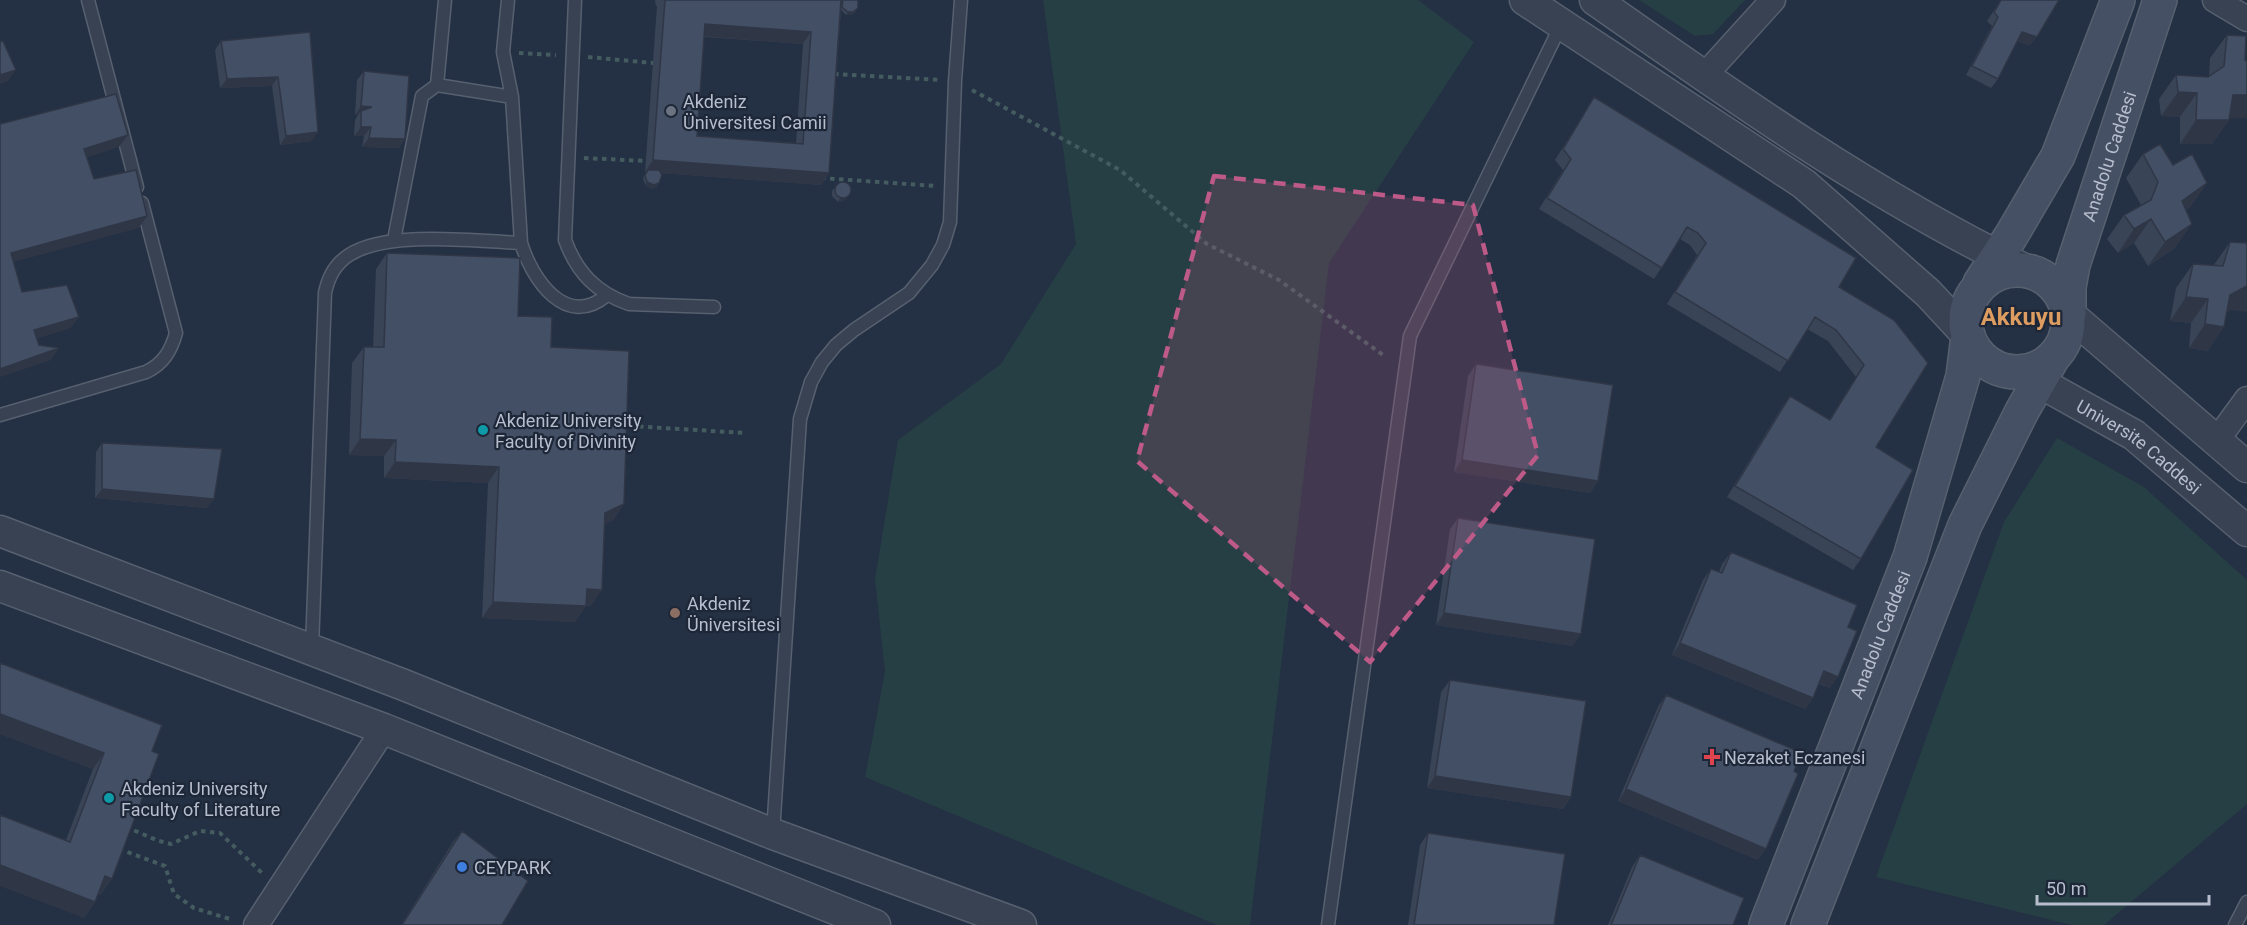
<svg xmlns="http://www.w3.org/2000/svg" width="2247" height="925" font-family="Roboto,sans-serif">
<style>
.green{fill:#263f44}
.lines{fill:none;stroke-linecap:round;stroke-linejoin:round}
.service-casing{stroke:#57606f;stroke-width:15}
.minor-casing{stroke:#57606f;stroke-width:27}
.tertiary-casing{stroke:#57606f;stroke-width:33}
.secondary-casing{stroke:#57606f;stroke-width:36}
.path{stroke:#445c60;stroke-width:4;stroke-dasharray:4.5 4.5;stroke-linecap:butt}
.service{stroke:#394252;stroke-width:12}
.minor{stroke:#394252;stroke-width:24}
.tertiary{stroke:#394252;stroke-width:30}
.secondary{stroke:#465065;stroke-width:33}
.wall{fill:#3a4457;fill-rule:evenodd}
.shaded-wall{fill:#2f3747}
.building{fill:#434f65;stroke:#2f3747;stroke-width:1.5;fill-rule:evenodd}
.marked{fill:#bd5a88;fill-opacity:0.2;stroke:#bd5a88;stroke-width:4.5;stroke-dasharray:12 8;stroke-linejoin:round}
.worship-dot{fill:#6b7280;stroke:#1d2737;stroke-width:2}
.culture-dot{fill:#0f9aa8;stroke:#1d2737;stroke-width:2}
.education-dot{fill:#8d6e63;stroke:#1d2737;stroke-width:2}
.health-dot{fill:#e0444e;stroke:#1d2737;stroke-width:2}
.shop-dot{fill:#3f7fe0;stroke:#1d2737;stroke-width:2}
.labels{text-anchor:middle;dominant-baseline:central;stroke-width:4.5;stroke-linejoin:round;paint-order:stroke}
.poi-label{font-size:18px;fill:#b6bdcc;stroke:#1d2737;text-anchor:start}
.street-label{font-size:18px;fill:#b6bdcc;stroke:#1d2737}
.district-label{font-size:24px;font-weight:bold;fill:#dd9c60;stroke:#1d2737}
</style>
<rect width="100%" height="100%" fill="#243043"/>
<path class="green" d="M1043 0H1418L1474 42 1329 263 1250 925H1217L865 777 885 672 875 579 898 440 1001 364 1076 244Z
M1639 0H1745L1713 34 1695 36Z
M2057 438 2144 487 2247 580V804L2104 925H2072L1876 877 2004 522Z"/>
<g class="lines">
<defs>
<path id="service" d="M88 0 137 187
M445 0 437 85 512 97
M508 0 503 52 512 97 521 243C532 279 566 330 607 295
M575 0 565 240C577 273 597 293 629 304L714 307
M394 240 422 96 437 85
M0 415 146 372C163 364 171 351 176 333L142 203
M312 648 325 293C328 278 335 264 349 255 387 230 476 241 521 243
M773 833 800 419 811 382 822 362 836 345 854 330 909 293 932 265 943 245 950 222 955 81 961 0
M1328 925 1410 336 1561 25
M2235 925 2247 902"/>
<path id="minor" d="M2215 0 2247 19
M1704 76 1773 0
M2217 440 2247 399
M256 925 384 729"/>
<g id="tertiary">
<path d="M1525 0 1804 184 1928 293 1968 336"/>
<path d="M1595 0C1733 97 1872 195 2024 269"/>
<path d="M2069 314 2247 467"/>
<path id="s1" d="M2021 372 2134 435 2247 531"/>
<path d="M0 531 404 685 773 834 1021 925"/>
<path d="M0 586 384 729 875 925"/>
</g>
<g id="secondary">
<circle cx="2017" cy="321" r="51"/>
<path d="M1980 283 2011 236 2058 156 2118 0"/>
<path id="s2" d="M2069 314V287L2073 265 2160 0"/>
<path id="s3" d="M1766 925 1910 557 1963 376 1968 336"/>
<path d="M1808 925 1965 525 2022 411 2052 359"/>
</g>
</defs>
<use href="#service" class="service-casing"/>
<use href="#minor" class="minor-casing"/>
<use href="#tertiary" class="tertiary-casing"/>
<use href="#secondary" class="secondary-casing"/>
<path class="path" d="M519 53 556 55
M588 57 653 63
M834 74 940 80
M972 90 1120 170 1207 244 1279 280 1383 355
M584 158 646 161
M821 178 936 186
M630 426 746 433
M126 827 159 841 171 844 200 831 220 833 262 873
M119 849 165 866 174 894 194 908 233 920"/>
<use href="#service" class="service"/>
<use href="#minor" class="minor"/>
<use href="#tertiary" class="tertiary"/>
<use href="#secondary" class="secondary"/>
</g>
<path class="wall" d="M655 0H841V1L842 0H858L856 11 851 15H846L841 10 829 173 821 185 661 173 657 187 652 189 645 185 643 178 647 172H645L657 6H656ZM704 37 803 44 796 143 697 136Z
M2001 0 2030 46 2017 41 1998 79 1991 88 1966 75 1992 26 1987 21Z
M310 32 312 141 280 145 272 86 220 88 215 50 221 41Z
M2227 35 2229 120 2212 144H2180V117L2161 116 2159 99 2176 75 2209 77 2210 58Z
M364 71 399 148 362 147 364 136H354L355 120 358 115H355L357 80Z
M1594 97 1839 287 1894 320 1861 559 1853 570 1727 497 1782 407 1790 396 1829 420 1856 377 1828 341 1807 329 1780 372 1667 304 1697 255 1690 245 1680 239 1654 279 1539 209 1563 170 1555 160Z
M2143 154 2173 165 2207 183 2190 207 2186 210 2175 248 2148 266 2134 243 2118 253 2107 239 2124 215 2141 205 2126 178Z
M834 188 850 195 843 201 838 202 832 196V191Z
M2230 242V310L2227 312 2208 351 2189 348 2191 323 2170 321 2176 288 2193 264 2213 266Z
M387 253 518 316 551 347 624 504 613 520 605 524 591 606H586L575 622 482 618 488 483 384 478V456L349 455 352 363 364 347H373L376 269Z
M1476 364 1598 481 1590 493 1454 472 1468 376Z
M102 443 207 508 95 498 96 452Z
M1458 518 1573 646 1436 625 1450 529Z
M1731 552 1848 627 1830 688 1819 684 1813 698 1805 709 1672 655 1703 580 1711 569 1719 572 1722 564Z
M1450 680 1571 797 1563 809 1427 788 1441 692Z
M1666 695 1758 860 1618 801 1658 707Z
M0 734 152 751 112 879 100 895 98 894 95 902 84 918 66 840 93 769Z
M462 831 502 925H401L453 842Z
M1428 833 1554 925H1408L1420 845Z
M1640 855 1733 925H1608L1632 867Z"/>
<path class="shaded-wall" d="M858 8 851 15H846L848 12Z
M705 24 811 32 803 44 697 36Z
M2022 32 2037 37 2030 46 2016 41Z
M16 70 8 81 0 84V75Z
M278 77 272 86 220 88 227 79Z
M2178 92 2197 93 2180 117 2161 116Z
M2233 95H2247V118L2217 119Z
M361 106 372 107 361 111 358 115H355Z
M2196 120H2229L2212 144H2180Z
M361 127H371L364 136H354Z
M318 132 312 141 280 145 286 136Z
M128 135 119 147 76 161 84 149Z
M369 138 405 139 399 148 362 147Z
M653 160 829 173 821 185 645 172Z
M647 182 659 183 657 187 652 189 645 185Z
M2207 183 2190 207 2165 224 2182 201Z
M850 195 843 201 838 202 840 198Z
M147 216 139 228 3 265 11 253Z
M2151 219 2134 243 2118 253 2134 229Z
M2192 224 2175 248 2148 266 2165 242Z
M2247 286V312L2230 310 2213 319 2230 295Z
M2186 297 2208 299 2191 323 2170 321Z
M79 317 71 328 26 342 34 330Z
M2205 324 2224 327 2208 351 2189 348Z
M59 348 51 360 0 377V369Z
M360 439 396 440 384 456 349 455Z
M1462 460 1598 481 1590 493 1454 472Z
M395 462 499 467 488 483 384 478Z
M102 489 214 499 207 508 95 498Z
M624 504 613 520 594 529 605 513Z
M587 589 602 590 591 606 575 605Z
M493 602 586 606 575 622 482 618Z
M1444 613 1581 634 1573 646 1436 625Z
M1680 643 1813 698 1805 709 1672 655Z
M1824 671 1838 677 1830 688 1816 682Z
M0 714 104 753 93 769 0 734Z
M1435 776 1571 797 1563 809 1427 788Z
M1626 789 1766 849 1758 860 1618 801Z
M0 865 95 902 84 918 0 886Z
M105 876 112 879 100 895 93 892Z"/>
<path class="building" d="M665 0H841L829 173 653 160ZM705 24 811 32 803 144 697 136Z
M843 0H858V8L853 12H848L842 7Z
M2001 0H2059L2037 37 2022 32 1998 79 1972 66 1998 17 1994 12Z
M310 32 318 132 286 136 278 77 227 79 221 41Z
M2227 35 2246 36 2245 60 2247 61V95H2233L2229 120H2196L2197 93 2178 92 2176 75 2208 77 2224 66Z
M3 41 16 70 0 75V42Z
M364 71 409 76 405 139 369 138 371 127H361V111L372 107 361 106Z
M116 94 128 135 84 149 94 179 136 170 147 216 11 253 22 292 67 285 79 317 34 330 39 345 59 348 0 369V124Z
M1594 97 1856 258 1839 287 1894 320 1928 363 1876 447 1913 470 1861 559 1735 486 1790 396 1830 420 1864 365 1836 330 1815 317 1788 361 1675 292 1706 243 1698 233 1687 227 1662 268 1547 198 1571 159 1563 149Z
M2160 144 2173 165 2192 154 2207 183 2182 201 2192 224 2165 242 2151 219 2134 229 2124 215 2151 200 2158 182 2143 154Z
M648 170H659L662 175 659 183 654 185 647 182 645 175Z
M835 190a8 8 0 1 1 16 0a8 8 0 1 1-16 0Z
M2230 242 2247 243V286L2230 295 2224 327 2205 324 2208 299 2186 297 2193 264 2223 266Z
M387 253 520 258 518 316 552 317 551 347 629 351 624 504 605 513 602 590 587 589 586 606 493 602 499 467 395 462 396 440 360 439 364 347H384Z
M1476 364 1613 385 1598 481 1462 460Z
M102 443 222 449 214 499 102 489Z
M1458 518 1595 539 1581 634 1444 613Z
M1731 552 1857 605 1848 627 1857 631 1838 677 1824 671 1813 698 1680 643 1711 569 1722 573Z
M0 663 162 725 152 751 159 754 112 879 105 876 95 902 0 865V815L70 842 104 753 0 714Z
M1450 680 1586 701 1571 797 1435 776Z
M1666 695 1802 753 1794 771 1798 774 1766 849 1626 789Z
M462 831 528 881 502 925H402Z
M1428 833 1565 854 1554 925H1414Z
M1640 855 1744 898 1733 925H1611Z"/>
<path class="marked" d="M1214 176 1473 205 1538 455 1370 662 1137 461Z"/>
<circle class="worship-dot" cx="671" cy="111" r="6"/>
<g class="culture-dot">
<circle cx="483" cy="430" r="6"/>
<circle cx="109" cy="798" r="6"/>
</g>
<circle class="education-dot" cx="675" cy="613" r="6"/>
<path class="health-dot" d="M1709 748h6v6h6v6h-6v6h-6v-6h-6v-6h6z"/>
<circle class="shop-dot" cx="462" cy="867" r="6"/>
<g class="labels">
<g class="poi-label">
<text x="683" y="101">Akdeniz<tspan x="683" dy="21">Üniversitesi Camii</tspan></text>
<text x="495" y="420">Akdeniz University<tspan x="495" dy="21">Faculty of Divinity</tspan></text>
<text x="687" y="603">Akdeniz<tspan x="687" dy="21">Üniversitesi</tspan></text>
<text x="1724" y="757">Nezaket Eczanesi</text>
<text x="121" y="788">Akdeniz University<tspan x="121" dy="21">Faculty of Literature</tspan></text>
<text x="474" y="867">CEYPARK</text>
</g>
<g class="street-label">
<text stroke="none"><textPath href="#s2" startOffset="164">Anadolu Caddesi</textPath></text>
<text stroke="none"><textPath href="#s1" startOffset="140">Universite Caddesi</textPath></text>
<text stroke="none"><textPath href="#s3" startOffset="312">Anadolu Caddesi</textPath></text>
</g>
<g class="district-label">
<text x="2021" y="317">Akkuyu</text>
</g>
</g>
<path d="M2037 895v9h172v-9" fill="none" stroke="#b6bdcc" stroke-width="3"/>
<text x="2046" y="895" font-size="18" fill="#b6bdcc" stroke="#1d2737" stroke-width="4.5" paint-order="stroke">50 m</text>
</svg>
